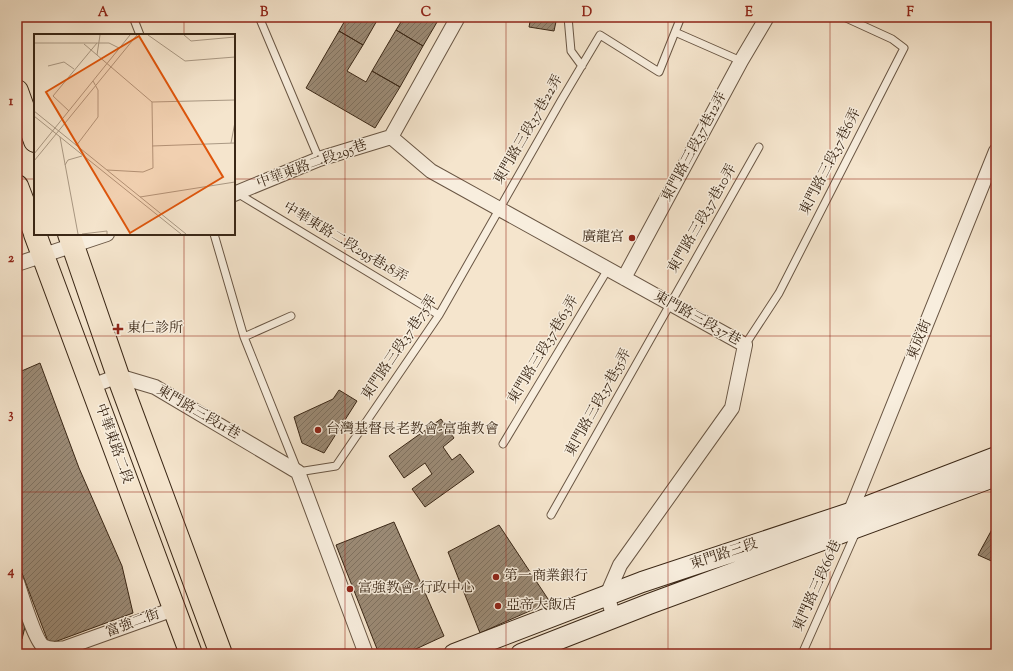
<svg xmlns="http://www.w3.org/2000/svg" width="1013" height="671" font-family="'Sorts Mill Goudy','Noto Serif TC',serif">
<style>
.building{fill:url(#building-hatch);stroke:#3a2716}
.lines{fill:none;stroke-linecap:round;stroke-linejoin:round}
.lane-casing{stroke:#695644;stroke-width:9}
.street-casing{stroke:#695644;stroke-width:16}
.secondary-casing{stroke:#3a2716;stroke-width:22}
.primary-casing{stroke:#3a2716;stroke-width:24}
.lane{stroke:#f8eede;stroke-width:7}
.street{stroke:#f8eede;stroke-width:14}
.secondary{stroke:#f8eede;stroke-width:20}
.primary{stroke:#f5e5cd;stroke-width:22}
.grid{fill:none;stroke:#8f2418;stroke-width:1;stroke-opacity:0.55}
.poi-dot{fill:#8f2418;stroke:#f8eede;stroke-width:1.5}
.labels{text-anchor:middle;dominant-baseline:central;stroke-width:3;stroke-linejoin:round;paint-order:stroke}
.street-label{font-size:14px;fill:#3a2716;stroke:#f8eede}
.poi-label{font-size:14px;fill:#3a2716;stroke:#f8eede;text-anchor:start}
.inset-road{fill:none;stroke:#aa9984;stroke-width:1}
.view{fill:#df560c;fill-opacity:0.15;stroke:#df560c;stroke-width:2}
.inset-edge{fill:none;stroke:#3a2716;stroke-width:2}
.neatline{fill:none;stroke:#8f2418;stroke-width:1.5}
.grid-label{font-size:13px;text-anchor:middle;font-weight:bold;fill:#8f2418}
</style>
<defs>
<pattern id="building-hatch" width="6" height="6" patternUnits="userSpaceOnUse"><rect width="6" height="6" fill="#9b8a75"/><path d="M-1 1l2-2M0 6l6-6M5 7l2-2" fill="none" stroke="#7f715f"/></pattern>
</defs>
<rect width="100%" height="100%" fill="#f5e5cd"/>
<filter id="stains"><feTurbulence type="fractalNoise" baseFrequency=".005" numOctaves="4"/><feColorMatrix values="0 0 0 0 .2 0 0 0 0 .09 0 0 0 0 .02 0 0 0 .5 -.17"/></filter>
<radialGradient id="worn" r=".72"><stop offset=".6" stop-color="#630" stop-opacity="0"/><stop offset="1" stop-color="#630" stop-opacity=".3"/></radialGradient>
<path class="building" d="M347 17H379L363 45 339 31Z
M404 17H440L423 46 396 30Z
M531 17H557L554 31 529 27Z
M396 30 423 46 400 87 372 71Z
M339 31 363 45 347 71 366 82 372 71 400 87 375 128 306 88Z
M40 363 79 468 122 566 133 613 49 644 17 560V373Z
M339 390 357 401 324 453 302 443 294 417 333 399Z
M441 419 454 438 443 447 452 460 460 454 474 472 425 507 412 489 432 474 425 463 404 478 389 456Z
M394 522 444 636 405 654H379L336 545Z
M996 522V563L978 555Z
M499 525 550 602 480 633 448 552Z
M17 599 26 623 22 639 17 642Z"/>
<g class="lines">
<defs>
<path id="lane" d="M133 17 140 35
M259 17 319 159
M568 17 571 51 582 66
M675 32 741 61
M237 193 439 315
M214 234 244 337 298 472 336 466 439 315 562 99 600 35 659 72 681 17
M244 337 291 316
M745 345 779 293 904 48 892 39 844 17
M503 444 608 269
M551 515 759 147
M802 654 856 532"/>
<path id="street" d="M391 137 458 17
M234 194 319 159 391 137 431 171 745 345 732 408 620 565 607 595 614 618
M17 264 107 234
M624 278 741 61 767 17
M92 386 118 376 155 387 298 472 366 654
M852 517 850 513 996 151
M17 582C21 594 35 640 43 646 50 650 57 649 65 648L174 609"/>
<path id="secondary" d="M454 654 642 582 850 513 996 457
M521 654 649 604 996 476"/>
<path id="primary" d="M17 91 35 141
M17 186 35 233
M35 234 191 654
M69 234 118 376 221 654"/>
</defs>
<use href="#lane" class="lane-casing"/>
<use href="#street" class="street-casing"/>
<use href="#secondary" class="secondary-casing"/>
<use href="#primary" class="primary-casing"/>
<use href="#lane" class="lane"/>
<use href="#street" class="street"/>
<use href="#secondary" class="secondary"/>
<use href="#primary" class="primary"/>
</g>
<path class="grid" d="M184 17V35M345 17V654M506 17V654M668 17V654M830 17V654M17 179H35M234 179H996M184 234V654M17 336H996M17 492H996"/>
<g class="poi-dot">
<circle cx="632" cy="238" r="4"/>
<path d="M116 323h4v4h4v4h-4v4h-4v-4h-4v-4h4z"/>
<circle cx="318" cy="430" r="4"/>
<circle cx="496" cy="577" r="4"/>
<circle cx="350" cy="589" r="4"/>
<circle cx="498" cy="606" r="4"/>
</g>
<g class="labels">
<g class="street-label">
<text transform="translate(529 130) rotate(-60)">東門路三段37巷22弄</text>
<text transform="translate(695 147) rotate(-62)">東門路三段37巷12弄</text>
<text transform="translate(831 162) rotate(-63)">東門路三段37巷6弄</text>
<text transform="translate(312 165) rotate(-20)">中華東路二段295巷</text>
<text transform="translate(703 219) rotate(-60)">東門路三段37巷10弄</text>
<text transform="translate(345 243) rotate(31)">中華東路二段295巷18弄</text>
<text transform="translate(697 319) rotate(29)">東門路三段37巷</text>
<text transform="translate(920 340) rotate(-68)">東成街</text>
<text transform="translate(400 348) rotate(-56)">東門路三段37巷75弄</text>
<text transform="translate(544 350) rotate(-59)">東門路三段37巷63弄</text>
<text transform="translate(599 403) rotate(-61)">東門路三段37巷55弄</text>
<text transform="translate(198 413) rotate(30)">東門路三段11巷</text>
<text transform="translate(113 444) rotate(70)">中華東路二段</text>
<text transform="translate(724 555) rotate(-18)">東門路三段</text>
<text transform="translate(818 586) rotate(-66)">東門路三段66巷</text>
<text transform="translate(133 624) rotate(-20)">富強二街</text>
</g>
<g class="poi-label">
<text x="624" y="238" text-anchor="end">廣龍宮</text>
<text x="127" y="329">東仁診所</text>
<text x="326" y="430">台灣基督長老教會-富強教會</text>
<text x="504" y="577">第一商業銀行</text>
<text x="358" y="589">富強教會-行政中心</text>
<text x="506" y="606">亞帝大飯店</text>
</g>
</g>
<g transform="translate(34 34)">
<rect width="201" height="201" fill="#f5e5cd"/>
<path class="inset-road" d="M66 1 63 21 118 68 119 134 109 138 73 136M114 1 151 27 201 23M150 1 157 7 201 3M0 9H75L85 14M50 10 63 21M14 32 30 28 40 35M118 68 201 66M0 77 152 200M35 77 19 62 63 9M0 82 147 200M26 103 44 200M197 109 201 88M42 112 64 83V56L59 47M118 112 201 109M0 120 96 1M0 127 103 1M31 131 34 126 48 122M106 163 201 148M48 200 73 197V200"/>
<path class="view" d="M105 2 189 143 96 199 12 58Z"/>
<rect width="201" height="201" class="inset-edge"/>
</g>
<rect width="1013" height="671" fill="none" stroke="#f5e5cd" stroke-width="44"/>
<rect x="22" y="22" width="969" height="627" class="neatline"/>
<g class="grid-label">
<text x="103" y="16">A</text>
<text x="264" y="16">B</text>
<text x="426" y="16">C</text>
<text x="587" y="16">D</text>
<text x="749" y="16">E</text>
<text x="910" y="16">F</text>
<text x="11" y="105">1</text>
<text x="11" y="262">2</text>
<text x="11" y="418">3</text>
<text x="11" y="575">4</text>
</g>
<rect width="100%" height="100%" filter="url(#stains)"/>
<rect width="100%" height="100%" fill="url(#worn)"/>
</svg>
